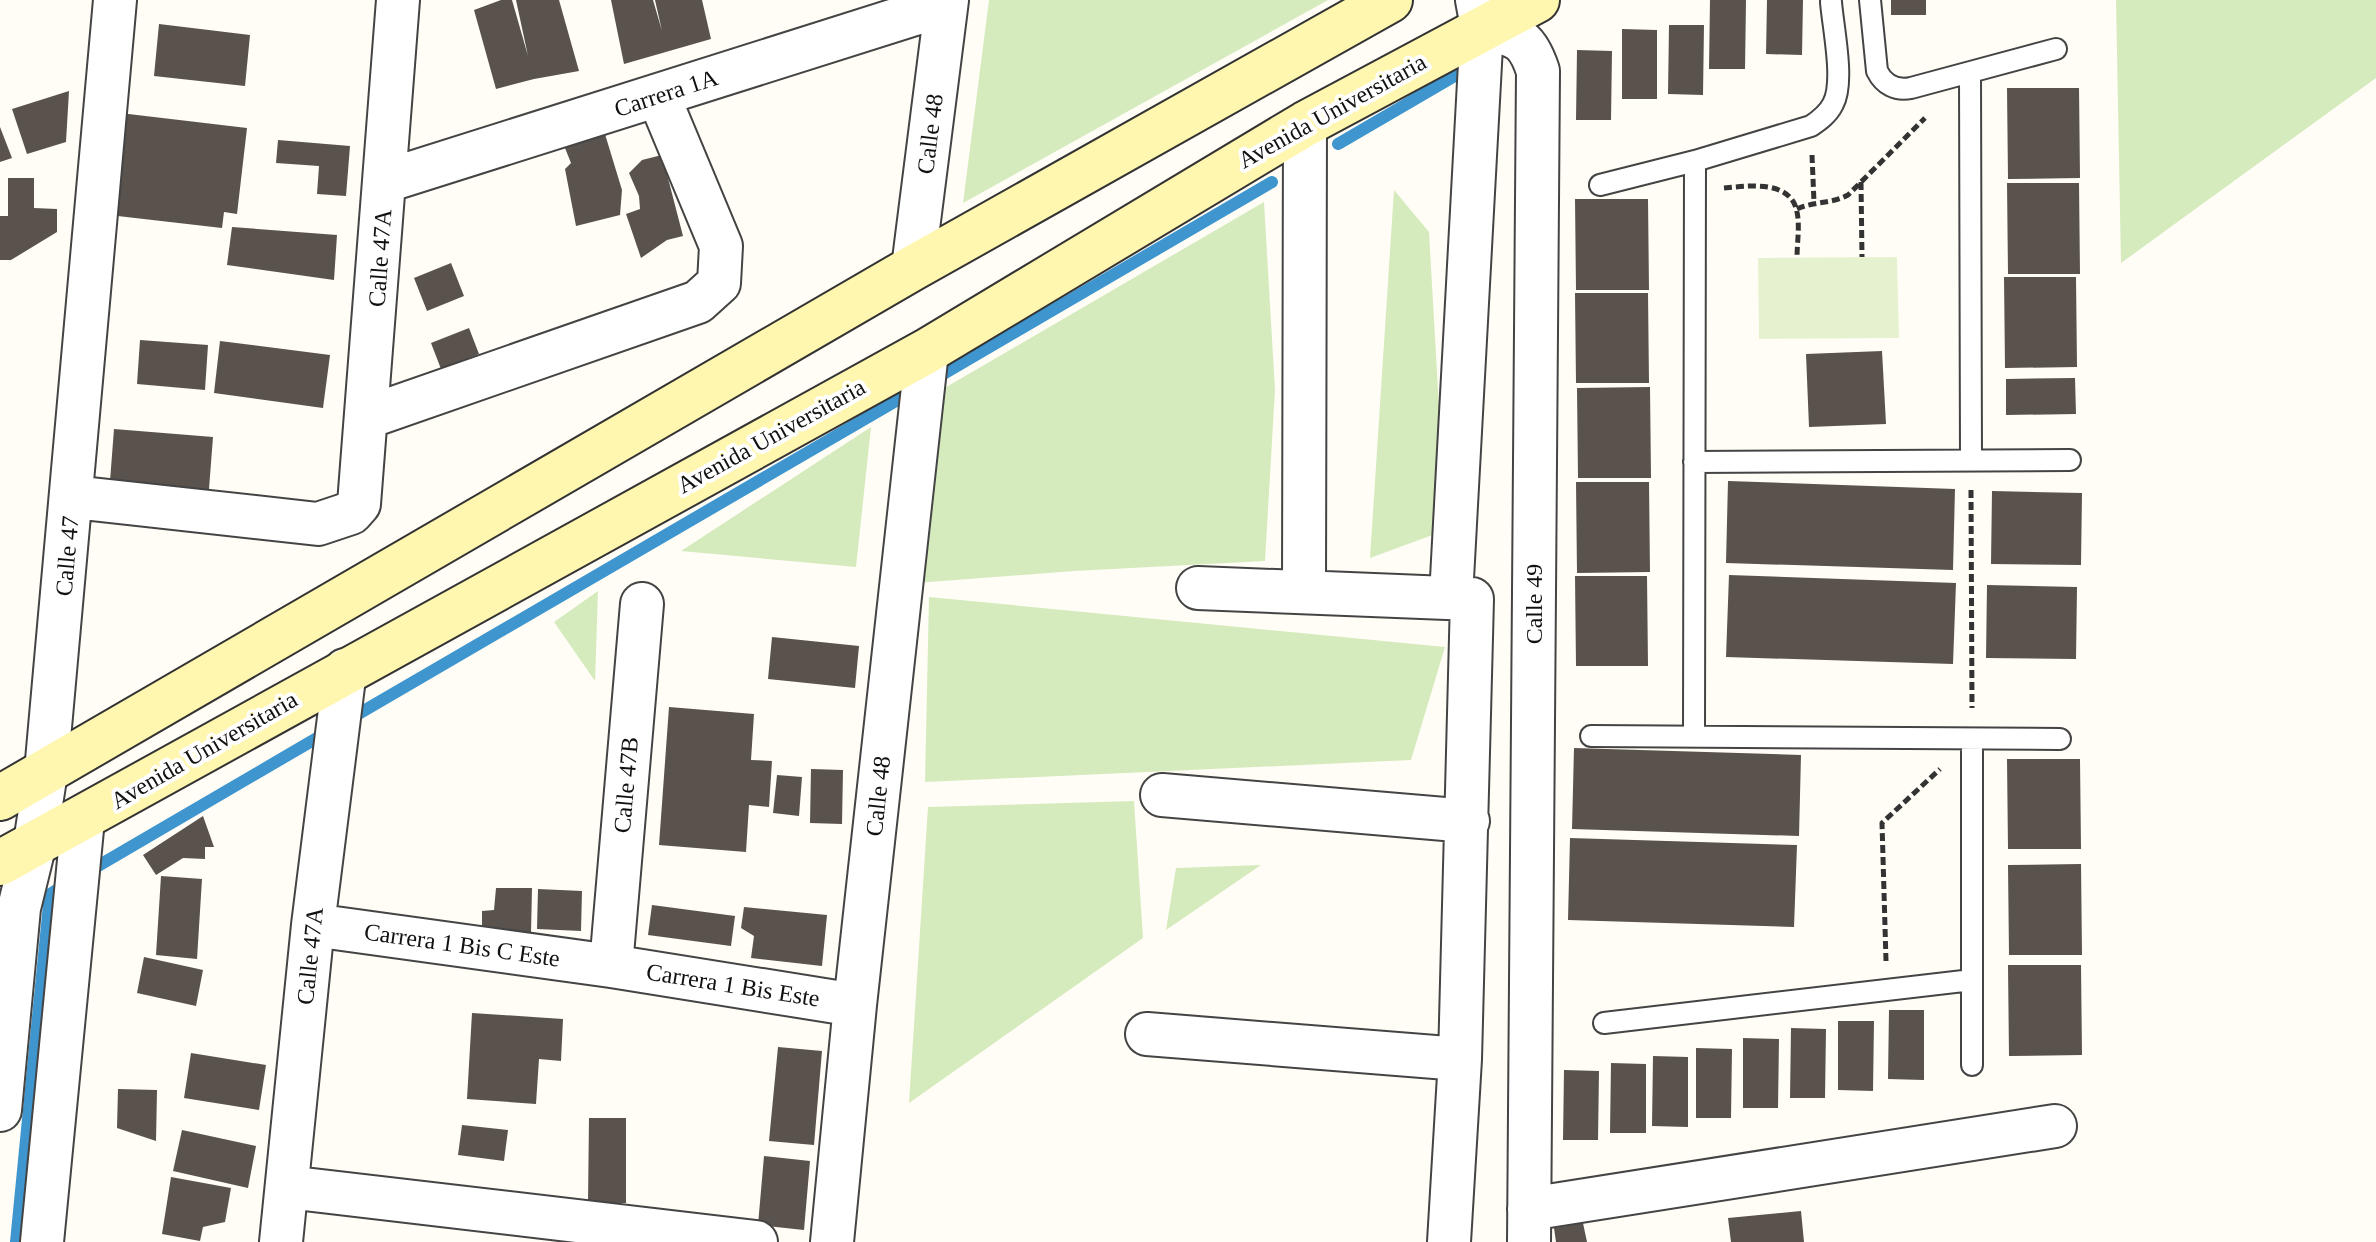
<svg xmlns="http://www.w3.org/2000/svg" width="2376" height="1242" font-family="Georgia,serif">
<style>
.grass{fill:#d5ebbd}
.pitch{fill:#e6f2cf}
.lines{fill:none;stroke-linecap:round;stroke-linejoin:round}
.stream{stroke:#3f96cf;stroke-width:12}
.building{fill:#5a524d}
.lane-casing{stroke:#444;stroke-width:24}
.street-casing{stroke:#444;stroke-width:46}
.secondary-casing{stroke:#333;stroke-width:48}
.path{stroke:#333;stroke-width:5;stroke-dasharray:8 4;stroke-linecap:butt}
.lane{stroke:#fff;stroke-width:20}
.street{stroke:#fff;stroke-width:42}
.secondary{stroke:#fff6b0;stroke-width:44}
.labels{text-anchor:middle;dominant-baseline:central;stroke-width:8;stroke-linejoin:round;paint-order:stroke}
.street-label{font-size:24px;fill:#111;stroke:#fff}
</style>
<rect width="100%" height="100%" fill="#fffdf5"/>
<path class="grass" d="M989 0H1328L963 203Z
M2116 0H2376V78L2121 263Z
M1394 190 1429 232 1446 530 1370 558Z
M1264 202 1275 390 1265 561 1074 571 916 583 936 393Z
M871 427 856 567 681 551Z
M598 591 595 681 554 622Z
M929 597 1445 647 1411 760 925 782Z
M1134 801 1143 938 909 1103 928 807Z
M1261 865 1166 930 1176 868Z"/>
<path class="pitch" d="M1897 257 1899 338 1759 339 1758 258Z"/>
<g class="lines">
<path class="stream" d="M1338 144 1470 67
M933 380 1272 182
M348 720 913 391
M86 873 329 731
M16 1242 50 894 66 884"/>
</g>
<path class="building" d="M501 0H512L528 56 516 0H559L579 71 534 79 496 89 474 10Z
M611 0H653L662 31 655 0H702L711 39 624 64Z
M1710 0H1746L1745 69H1709Z
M1767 0H1803L1802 55 1766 54Z
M1891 0H1926V15H1891Z
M159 24 250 35 245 86 154 76Z
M1669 25H1704L1703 95 1668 94Z
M1622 29 1657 30V99H1622Z
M1577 50 1612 51 1611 120H1576Z
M2007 88H2079L2080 178 2008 179Z
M69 91 66 142 27 154 12 109Z
M120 113 247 128 237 214 224 212 222 228 109 215Z
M601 121 622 190 620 215 576 226 565 169 571 163 561 138Z
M0 127 12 158 0 162Z
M278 140 350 146 346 196 317 194 319 166 276 163Z
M662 155 683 236 667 240 641 258 626 214 640 209 639 196 629 173 642 160Z
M8 178H34V208L57 209V232L11 260H0V216H8Z
M2007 183H2079L2080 274H2008Z
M1575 199H1648L1649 290H1576Z
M232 227 337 235 334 280 227 265Z
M451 263 464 296 427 311 414 278Z
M2004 277H2076L2077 367 2005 368Z
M1575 293H1648L1649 383H1576Z
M469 328 479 354 441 369 431 343Z
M140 340 208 345 205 390 137 384Z
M220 341 330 355 323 408 214 393Z
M1882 351 1886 424 1809 427 1806 354Z
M2075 378 2076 414 2006 415V379Z
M1650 387 1651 478H1578L1577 388Z
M114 429 213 437 208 502 109 494Z
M1728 481 1955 489 1953 570 1726 563Z
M1576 482H1649L1650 572 1577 573Z
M1992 491 2082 493 2081 565 1991 564Z
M1729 575 1956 583 1953 664 1726 657Z
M1575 576H1647L1648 666H1576Z
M1987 585 2077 587 2076 659 1986 658Z
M772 637 859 646 855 688 768 679Z
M669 707 754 714 751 760 772 761 769 807 749 805 746 852 659 845Z
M1574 748 1801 755 1799 836 1572 829Z
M2007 759H2080L2081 849H2008Z
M811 769 843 770 842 824 810 823Z
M777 775 802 777 799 816 773 813Z
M203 816 214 847H205V859L183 858 156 875 143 855Z
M1570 838 1797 845 1794 927 1568 920Z
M2081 864 2082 955H2009L2008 865Z
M161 876 202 879 197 959 156 955Z
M496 888H532L531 933 482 926V911L494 910Z
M538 889 582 891 581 931 537 929Z
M652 905 735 916 731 946 648 935Z
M744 907 827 915 822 966 751 958 754 936 741 928Z
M144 957 203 970 196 1006 137 993Z
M2008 965H2081L2082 1055 2009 1056Z
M1889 1010H1924V1080L1888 1079Z
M472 1013 563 1019 561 1061 539 1059 536 1104 467 1099Z
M1838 1021H1874L1873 1091 1838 1090Z
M1791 1028 1826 1029 1825 1098H1790Z
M1743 1038 1779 1039 1778 1108H1743Z
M778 1047 822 1051 814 1145 769 1141Z
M1696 1048 1732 1049 1731 1118H1696Z
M191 1053 266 1065 259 1110 184 1098Z
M1653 1056 1688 1057V1127L1652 1126Z
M1611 1063 1646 1064V1133H1610Z
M1564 1070 1599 1071 1598 1140H1563Z
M118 1089 157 1090 156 1141 117 1128Z
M589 1118H626V1203H588Z
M462 1125 508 1130 504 1161 458 1155Z
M182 1130 256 1146 248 1188 173 1171Z
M764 1156 810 1161 804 1230 758 1225Z
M171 1177 231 1188 225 1222 203 1227 200 1241 162 1234Z
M1801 1211 1804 1242H1731L1728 1218Z
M1583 1223 1587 1242H1556L1554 1228Z"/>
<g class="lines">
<defs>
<path id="lane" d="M1870 0 1877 71C1884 85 1896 91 1911 88L2056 49
M1970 74 1971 460
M1600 185 1695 161 1811 126C1820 120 1828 114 1833 104 1845 82 1833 28 1831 2
M1694 462 2070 460
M1591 736 2060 739
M1694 736 1695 161
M1604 1023 1972 980
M1972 1065V739"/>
<path id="street" d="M1482 27C1516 37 1526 35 1538 71L1529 1242
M386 181 946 4
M913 268 947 0
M368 417 698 302 719 283 721 246 658 95
M73 497 318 524 351 513 359 504 398 0
M1198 588 1472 599 1460 1059 1449 1242
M1304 591 1305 124
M1451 597 1482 27 1477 0
M1162 795 1468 821
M313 925 611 966 855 1005
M611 966 642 604
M1147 1034 1460 1059
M0 1110 19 908 35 843 46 772 115 0
M287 1187 756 1242
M1529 1209 2055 1126
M42 1242 83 819
M281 1242 313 925 345 670
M832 1242 855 1005 927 351"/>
<path id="secondary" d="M0 798 913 268 1390 0
M0 863 927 351 1305 124 1537 0"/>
</defs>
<use href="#lane" class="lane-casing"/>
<use href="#street" class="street-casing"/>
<use href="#secondary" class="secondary-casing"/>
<path class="path" d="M1812 155 1814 202
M1861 182 1862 257
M1724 188C1747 186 1791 179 1797 212 1800 226 1797 243 1797 258
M1797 209C1815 201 1831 204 1848 195L1925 118
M1971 490 1972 708
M1886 961 1882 823 1940 769"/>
<use href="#lane" class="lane"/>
<use href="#street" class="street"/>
<use href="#secondary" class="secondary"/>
</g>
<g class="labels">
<g class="street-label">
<text transform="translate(666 93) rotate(-18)">Carrera 1A</text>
<text transform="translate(1332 111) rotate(-29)">Avenida Universitaria</text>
<text transform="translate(930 134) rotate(-83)">Calle 48</text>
<text transform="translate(380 258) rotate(-86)">Calle 47A</text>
<text transform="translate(771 436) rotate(-29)">Avenida Universitaria</text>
<text transform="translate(67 556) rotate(-85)">Calle 47</text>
<text transform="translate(1534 604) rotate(-90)">Calle 49</text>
<text transform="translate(204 750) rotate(-30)">Avenida Universitaria</text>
<text transform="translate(626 785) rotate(-85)">Calle 47B</text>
<text transform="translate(878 796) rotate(-84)">Calle 48</text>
<text transform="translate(462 945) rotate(8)">Carrera 1 Bis C Este</text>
<text transform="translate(310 956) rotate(-84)">Calle 47A</text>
<text transform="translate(733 985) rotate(9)">Carrera 1 Bis Este</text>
</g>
</g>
</svg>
